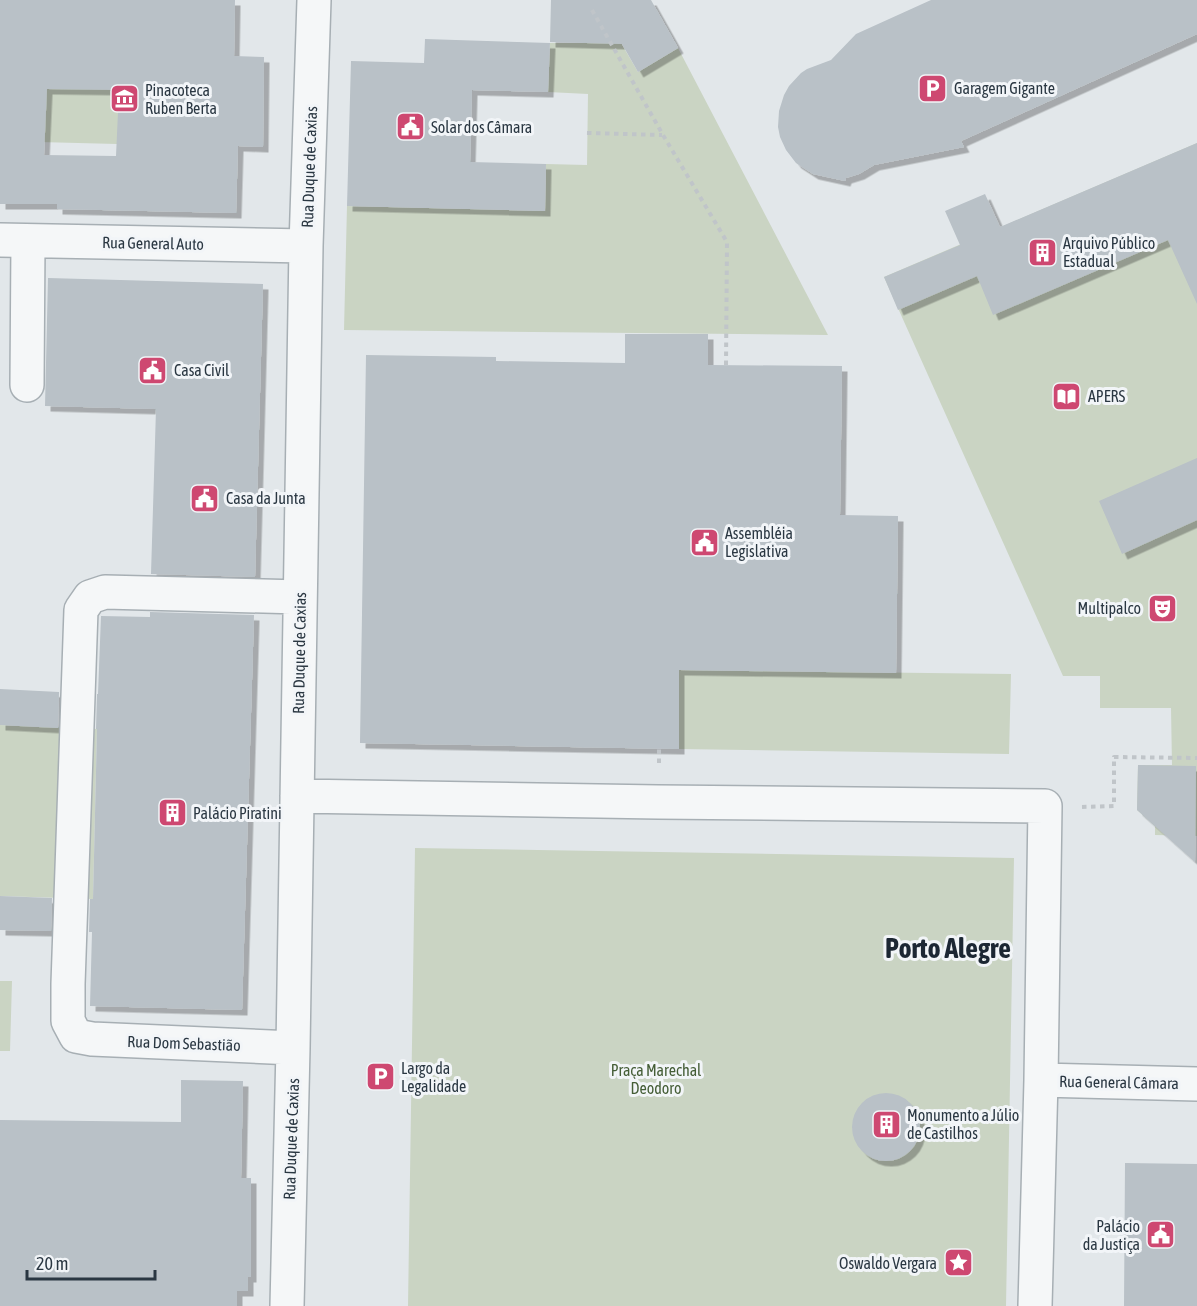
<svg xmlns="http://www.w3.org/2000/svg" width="1197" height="1306" font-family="'Asap Condensed',sans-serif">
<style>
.green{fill:#cad4c3}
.building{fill:#b9c1c7;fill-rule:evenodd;filter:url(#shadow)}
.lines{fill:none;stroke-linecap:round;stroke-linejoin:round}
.minor-casing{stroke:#a7afb4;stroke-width:36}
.path{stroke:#c0c5c9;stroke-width:4;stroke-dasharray:4.5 4.5;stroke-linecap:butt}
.minor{stroke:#f5f7f8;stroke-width:33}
.labels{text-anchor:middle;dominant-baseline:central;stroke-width:6;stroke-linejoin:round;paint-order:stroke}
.poi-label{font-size:16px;fill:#2a3742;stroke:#f2f5f8;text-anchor:start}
.street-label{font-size:16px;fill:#2a3742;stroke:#f2f5f8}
.park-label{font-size:16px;fill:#455e37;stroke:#f2f5f8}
.town-label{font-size:28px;font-weight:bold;fill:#1c2733;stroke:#f2f5f8}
</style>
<defs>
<filter id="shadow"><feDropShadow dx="5.5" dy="5.5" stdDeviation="0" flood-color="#0004"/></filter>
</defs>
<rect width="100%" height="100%" fill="#e2e7ea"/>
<path class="green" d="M596 0 638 72 678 48 828 335 344 330 347 206 545 211 546 164 587 165 588 94 548 92 550 43H584L583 3Z
M0 53 132 55 117 144 0 141Z
M1197 143V836L1155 835V826L1137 810 1138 765H1172L1171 708H1100V676H1063L884 277Z
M679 670 1011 674 1009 754 679 749Z
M0 725 97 729 93 899 0 896Z
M415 848 1014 858 1006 1306H408Z
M0 981H12L10 1051H0Z"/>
<path class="building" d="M0 0H235L234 56 264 57 263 147 238 146 236 213 57 209V204H0ZM47 89 119 90 116 156 44 155Z
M551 0H651L678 48 638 72 622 44 550 42Z
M931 0H1197V34L961 141 964 147 874 165 859 174 846 178 845 181 813 174 796 163 786 150 780 137 778 127 779 111 784 95 789 86 801 73 807 69 831 60 856 34Z
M425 39 550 43 548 92 472 90 470 162 546 164 545 211 347 206 351 61 424 63Z
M1197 143V304L1168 240 993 315 977 276 898 310 884 277 960 245 945 211 985 194 1000 227Z
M48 278 263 284 255 577 151 574 156 409 45 406Z
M625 334H708V365L842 366 840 515 898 516 896 673 679 670V749L360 743 366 355 496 357V361L625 363Z
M1197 458V520L1122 554 1099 501Z
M150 612 254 615 242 1010 90 1006 92 932H89L90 899H93L97 729H96L97 694H98L101 616 150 617Z
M0 689 59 692 58 728 0 725Z
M1138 765 1196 766 1195 862 1137 810Z
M0 896 52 898 51 931 0 930Z
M181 1080 243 1081 241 1178H251V1277H248V1291H237V1306H0V1120L181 1122Z
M852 1127a34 34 0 1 1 68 0a34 34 0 1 1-68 0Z
M1125 1163 1197 1164V1306H1124Z"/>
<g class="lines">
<defs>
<path id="minor" d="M0 240 306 246
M27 385 28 241
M297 796 658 802 1045 806 1041 1080 1035 1306
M293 1048 92 1039 76 1036 68 1021V984L81 610 90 597 105 592 300 597
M1041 1080 1197 1084
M287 1306 293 1048 306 246 314 0"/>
</defs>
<use href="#minor" class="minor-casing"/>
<path class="path" d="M592 10 663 135 727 242 726 365
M587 133 662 135
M659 763V748
M1082 807 1114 806V757L1197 758"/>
<use href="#minor" class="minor"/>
</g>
<defs>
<symbol id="parking-square" viewBox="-11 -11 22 22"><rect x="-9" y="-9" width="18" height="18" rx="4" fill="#ce4871" stroke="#f2f5f8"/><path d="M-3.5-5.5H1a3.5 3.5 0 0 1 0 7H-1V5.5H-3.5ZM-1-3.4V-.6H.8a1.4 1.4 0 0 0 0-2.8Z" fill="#fff"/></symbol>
<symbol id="museum-square" viewBox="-11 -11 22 22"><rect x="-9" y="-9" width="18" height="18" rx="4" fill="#ce4871" stroke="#f2f5f8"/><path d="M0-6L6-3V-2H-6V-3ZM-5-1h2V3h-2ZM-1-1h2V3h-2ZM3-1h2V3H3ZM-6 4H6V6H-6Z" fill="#fff"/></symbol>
<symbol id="civic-square" viewBox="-11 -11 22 22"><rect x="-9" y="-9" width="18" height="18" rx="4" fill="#ce4871" stroke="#f2f5f8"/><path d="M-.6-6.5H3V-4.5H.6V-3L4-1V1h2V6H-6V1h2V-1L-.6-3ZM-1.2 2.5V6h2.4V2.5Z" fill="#fff"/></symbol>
<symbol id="building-square" viewBox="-11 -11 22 22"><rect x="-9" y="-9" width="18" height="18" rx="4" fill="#ce4871" stroke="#f2f5f8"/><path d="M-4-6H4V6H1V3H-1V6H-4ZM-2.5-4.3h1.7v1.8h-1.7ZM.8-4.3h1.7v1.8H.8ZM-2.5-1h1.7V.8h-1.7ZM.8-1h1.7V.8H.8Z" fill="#fff"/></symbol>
<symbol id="library-square" viewBox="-11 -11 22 22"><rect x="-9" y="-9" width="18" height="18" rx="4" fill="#ce4871" stroke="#f2f5f8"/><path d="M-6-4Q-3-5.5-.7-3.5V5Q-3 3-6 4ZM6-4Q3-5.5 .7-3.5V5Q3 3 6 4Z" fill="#fff"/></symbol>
<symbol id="theatre-square" viewBox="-11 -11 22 22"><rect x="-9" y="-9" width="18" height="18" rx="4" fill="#ce4871" stroke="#f2f5f8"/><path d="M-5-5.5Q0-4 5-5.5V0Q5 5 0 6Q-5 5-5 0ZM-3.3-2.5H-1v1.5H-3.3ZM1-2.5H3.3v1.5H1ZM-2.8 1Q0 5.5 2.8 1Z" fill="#fff"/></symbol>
<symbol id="sight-square" viewBox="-11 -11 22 22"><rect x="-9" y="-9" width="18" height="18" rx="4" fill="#ce4871" stroke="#f2f5f8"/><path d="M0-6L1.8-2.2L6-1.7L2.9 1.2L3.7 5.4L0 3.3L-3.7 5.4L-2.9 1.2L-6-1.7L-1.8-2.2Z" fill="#fff"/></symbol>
</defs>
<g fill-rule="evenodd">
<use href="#parking-square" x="916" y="72" width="33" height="33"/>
<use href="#museum-square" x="108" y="82" width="33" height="33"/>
<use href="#civic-square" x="394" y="110" width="33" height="33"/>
<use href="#building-square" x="1026" y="236" width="33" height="33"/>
<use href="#civic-square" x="136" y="354" width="33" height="33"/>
<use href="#library-square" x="1050" y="380" width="33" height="33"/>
<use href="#civic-square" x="188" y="482" width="33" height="33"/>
<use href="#civic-square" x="688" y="526" width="33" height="33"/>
<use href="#theatre-square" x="1146" y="592" width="33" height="33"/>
<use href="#building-square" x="156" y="796" width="33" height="33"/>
<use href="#parking-square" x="364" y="1060" width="33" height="33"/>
<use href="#building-square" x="870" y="1108" width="33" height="33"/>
<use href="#civic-square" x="1144" y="1218" width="33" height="33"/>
<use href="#sight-square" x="942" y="1246" width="33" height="33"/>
</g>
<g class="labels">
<g class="poi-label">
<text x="954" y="88">Garagem Gigante</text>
<text x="145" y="90">Pinacoteca<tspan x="145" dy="18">Ruben Berta</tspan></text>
<text x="431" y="127">Solar dos Câmara</text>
<text x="1063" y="243">Arquivo Público<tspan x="1063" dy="18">Estadual</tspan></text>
<text x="174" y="370">Casa Civil</text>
<text x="1088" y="396">APERS</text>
<text x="226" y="498">Casa da Junta</text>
<text x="725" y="533">Assembléia<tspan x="725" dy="18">Legislativa</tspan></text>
<text x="1141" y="608" text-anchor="end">Multipalco</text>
<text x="193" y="813">Palácio Piratini</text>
<text x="401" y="1068">Largo da<tspan x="401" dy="18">Legalidade</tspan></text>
<text x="907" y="1115">Monumento a Júlio<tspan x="907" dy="18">de Castilhos</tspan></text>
<text x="1140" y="1226" text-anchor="end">Palácio<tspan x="1140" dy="18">da Justiça</tspan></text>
<text x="937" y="1263" text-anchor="end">Oswaldo Vergara</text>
</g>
<g class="street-label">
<text transform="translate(309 167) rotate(-88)">Rua Duque de Caxias</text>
<text transform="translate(153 243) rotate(1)">Rua General Auto</text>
<text transform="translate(299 653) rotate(-89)">Rua Duque de Caxias</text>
<text transform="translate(184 1043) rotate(2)">Rua Dom Sebastião</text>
<text transform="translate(1119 1082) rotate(1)">Rua General Câmara</text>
<text transform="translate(291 1139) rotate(-88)">Rua Duque de Caxias</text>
</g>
<g class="park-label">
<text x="656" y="1070">Praça Marechal<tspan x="656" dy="18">Deodoro</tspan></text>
</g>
<g class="town-label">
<text x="948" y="948">Porto Alegre</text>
</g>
</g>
<path d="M27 1270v9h128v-9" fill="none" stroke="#2a3742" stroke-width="3"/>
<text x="36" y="1270" font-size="18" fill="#2a3742" stroke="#f2f5f8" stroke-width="4.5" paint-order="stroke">20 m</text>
</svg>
